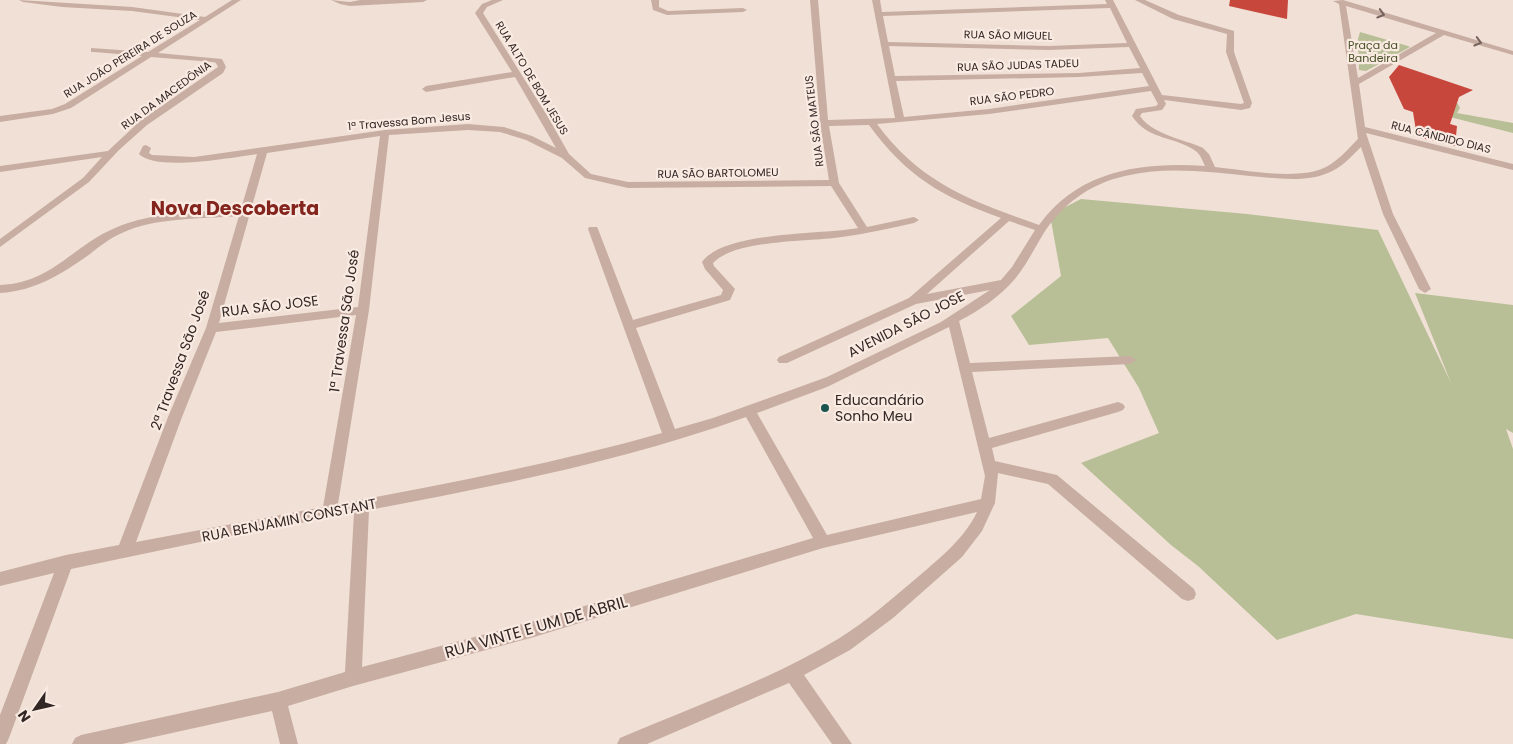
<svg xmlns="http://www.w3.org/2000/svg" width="1513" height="744" font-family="Poppins,sans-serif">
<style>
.green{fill:#b8bf96}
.building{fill:#c8473d}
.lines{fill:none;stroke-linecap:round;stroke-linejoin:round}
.minor{fill:#c8ada2;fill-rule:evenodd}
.oneway{stroke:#76635d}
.poi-dot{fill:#1a554f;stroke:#f9eae2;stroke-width:2}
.labels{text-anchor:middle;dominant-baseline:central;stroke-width:4.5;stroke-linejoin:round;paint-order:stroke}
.far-street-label{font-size:11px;fill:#332725;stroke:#f9eae2}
.far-park-label{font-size:11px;fill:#495128;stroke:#f9eae2}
.street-label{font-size:14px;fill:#332725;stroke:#f9eae2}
.poi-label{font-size:14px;fill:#332725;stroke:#f9eae2;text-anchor:start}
.near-street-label{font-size:16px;fill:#332725;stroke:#f9eae2}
.district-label{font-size:19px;font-weight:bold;fill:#83241d;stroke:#f9eae2}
</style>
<rect width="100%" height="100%" fill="#f1e0d6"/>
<path class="green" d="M1360 32 1408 46 1410 47 1366 71 1359 70 1358 39Z
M1453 95 1460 108 1457 113 1513 123V133L1438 114Z
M1081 199 1247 214 1378 230 1451 383 1415 293 1513 305V433L1506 429 1513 449V639L1356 614 1277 640 1198 566 1171 545 1081 463 1159 433 1139 388 1108 338 1029 345 1011 316 1061 276 1050 215Z"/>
<path class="building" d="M1230 0H1288L1287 19 1229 6Z
M1399 65 1473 90 1459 97 1450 124 1457 126 1455 146 1417 137 1413 112 1404 109 1389 77Z"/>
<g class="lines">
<path class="minor" d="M19 0 132 7 205 17 232 0H241L158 53 222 59 226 67 223 73 147 125 119 150 89 182 0 247V239L83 178 102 157 0 172V166L108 151 140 121 218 67 216 63 213 62 151 57 71 108 53 114 0 122V116L52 109 65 104 142 56 94 52H91V48L148 52 200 20 132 11 62 7 23 2Z
M331 0 350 2 360 0H427L423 2 350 6 340 4Z
M492 0H503L487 7 483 13 548 117 569 154 591 174 628 182 829 180 820 123 810 0H818L828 120 895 118 872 0H880L882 12 1107 4 1105 0H1113L1162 95 1241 104 1244 103 1226 52 1227 34 1173 19 1135 0H1145L1179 15 1234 31V52L1252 103 1250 108 1241 110 1164 100 1166 104 1162 110 1142 113 1140 116C1153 135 1184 139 1203 148L1209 154 1215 167C1245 170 1299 181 1326 167 1339 160 1348 149 1358 139L1339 4 1333 1 1343 0 1513 51V55L1444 35 1359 84 1365 127 1513 164V170L1366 133 1393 214 1431 289 1425 293 1419 289 1383 214 1361 147C1351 157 1341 168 1328 173 1304 183 1275 178 1250 176 1208 172 1166 166 1125 176 1089 184 1061 205 1042 236 1033 251 1025 267 1014 280 999 297 979 311 959 321L970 363 1130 356 1136 360 1130 364 972 372 989 438 1118 402 1123 404 1125 407 1123 410 1118 412 992 448 995 461 1057 475 1194 589 1196 594 1194 599 1188 601 1182 599 1048 484 998 473 995 503 982 531 962 557 893 618 850 650 804 675 852 744H832L789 683 647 744H617L620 738C693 707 770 680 838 639 867 621 893 598 919 576 941 557 964 539 977 512L823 548 534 637 353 686 288 706 298 744H280L272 711 122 744H72L75 738 81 735 278 692 345 672 354 513 205 541 71 569 9 738 6 744H0V715L54 573 0 586V572L66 555 119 545 168 417 206 328 239 216C203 219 155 217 122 233 110 238 100 246 90 254 62 274 35 291 0 293V285C52 283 72 246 115 228 153 211 200 213 241 209L257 154C233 157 156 172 139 154L143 146 146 145 151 148 149 153 152 155 194 157 385 130 468 124 504 127 532 136 556 148 515 77 426 92 422 89 426 86 512 72 475 13 482 4ZM1346 6 1436 33 1358 78ZM1110 8 1127 43 1049 46 888 42 883 16ZM889 46 1049 50 1129 47 1140 68 1079 73 895 76ZM1142 73 1149 86 989 109 904 117 896 81 1079 77ZM1151 91 1158 104 1156 106 1136 109 1132 116C1148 141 1177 136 1197 152 1201 156 1203 162 1205 166 1142 162 1079 170 1039 225 972 201 921 184 877 124L989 114ZM869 125C906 176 942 197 1001 218L909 298 779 357 777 360 779 363H787L916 304 990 290 941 322 827 377 713 418 675 429 636 328 730 300 735 289 714 266 713 263C736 239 809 242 842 237 866 234 890 228 914 223L919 220 914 217 867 227 839 183 829 126ZM468 130 500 132 526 140 562 158 585 178 628 188 831 186 858 228C820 235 724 231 702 262L705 269 723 290 721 295 633 320 598 229 597 227H589L588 229 662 433C556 463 447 484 338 504L369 310 389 135ZM380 136 358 307 219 323 267 153ZM1009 221 1035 230 1012 267 1001 280 927 294ZM356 315 323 507 136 542 182 417 216 332ZM949 327 985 476 981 499 827 535 757 413 827 387ZM746 417 813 538 534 621 362 667 369 510C496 486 624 461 746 417Z
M651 0H659V7L668 11 743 8 747 10 743 12 667 15 653 10Z"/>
</g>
<defs><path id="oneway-chevron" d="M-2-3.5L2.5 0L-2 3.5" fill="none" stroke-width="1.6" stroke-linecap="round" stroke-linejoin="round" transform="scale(1.25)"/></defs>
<g class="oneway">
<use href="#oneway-chevron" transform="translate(1381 14) rotate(16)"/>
<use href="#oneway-chevron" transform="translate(1478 42) rotate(16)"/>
</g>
<circle class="poi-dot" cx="825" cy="408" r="5"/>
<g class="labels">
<g class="far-street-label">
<text transform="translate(1008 35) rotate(1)">RUA SÃO MIGUEL</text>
<text transform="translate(130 54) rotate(-32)">RUA JOÃO PEREIRA DE SOUZA</text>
<text transform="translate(1018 65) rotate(-2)">RUA SÃO JUDAS TADEU</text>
<text transform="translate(532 78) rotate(59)">RUA ALTO DE BOM JESUS</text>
<text transform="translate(166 95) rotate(-36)">RUA DA MACEDÔNIA</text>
<text transform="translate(1012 96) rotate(-7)">RUA SÃO PEDRO</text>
<text transform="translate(409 121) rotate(-5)">1ª Travessa Bom Jesus</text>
<text transform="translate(814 121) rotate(-97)">RUA SÃO MATEUS</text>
<text transform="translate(1441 137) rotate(14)">RUA CÂNDIDO DIAS</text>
<text transform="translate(718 173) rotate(-1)">RUA SÃO BARTOLOMEU</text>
</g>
<g class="far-park-label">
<text x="1373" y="45">Praça da<tspan x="1373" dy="13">Bandeira</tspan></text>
</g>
<g class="street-label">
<text transform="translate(270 306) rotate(-7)">RUA SÃO JOSE</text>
<text transform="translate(344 321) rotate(-82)">1ª Travessa São José</text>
<text transform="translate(906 324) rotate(-27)">AVENIDA SÃO JOSE</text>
<text transform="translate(180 360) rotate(-70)">2ª Travessa São José</text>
<text transform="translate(289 520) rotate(-11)">RUA BENJAMIN CONSTANT</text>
</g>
<g class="poi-label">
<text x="835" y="400">Educandário<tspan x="835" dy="16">Sonho Meu</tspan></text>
</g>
<g class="near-street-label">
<text transform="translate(536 627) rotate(-16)">RUA VINTE E UM DE ABRIL</text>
</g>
<g class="district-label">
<text x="235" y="208">Nova Descoberta</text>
</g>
</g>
<g transform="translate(35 709) rotate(236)" stroke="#f9eae2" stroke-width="4" paint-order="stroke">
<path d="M0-4L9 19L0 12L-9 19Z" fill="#332725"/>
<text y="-8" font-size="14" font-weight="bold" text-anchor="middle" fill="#332725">N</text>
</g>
</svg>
